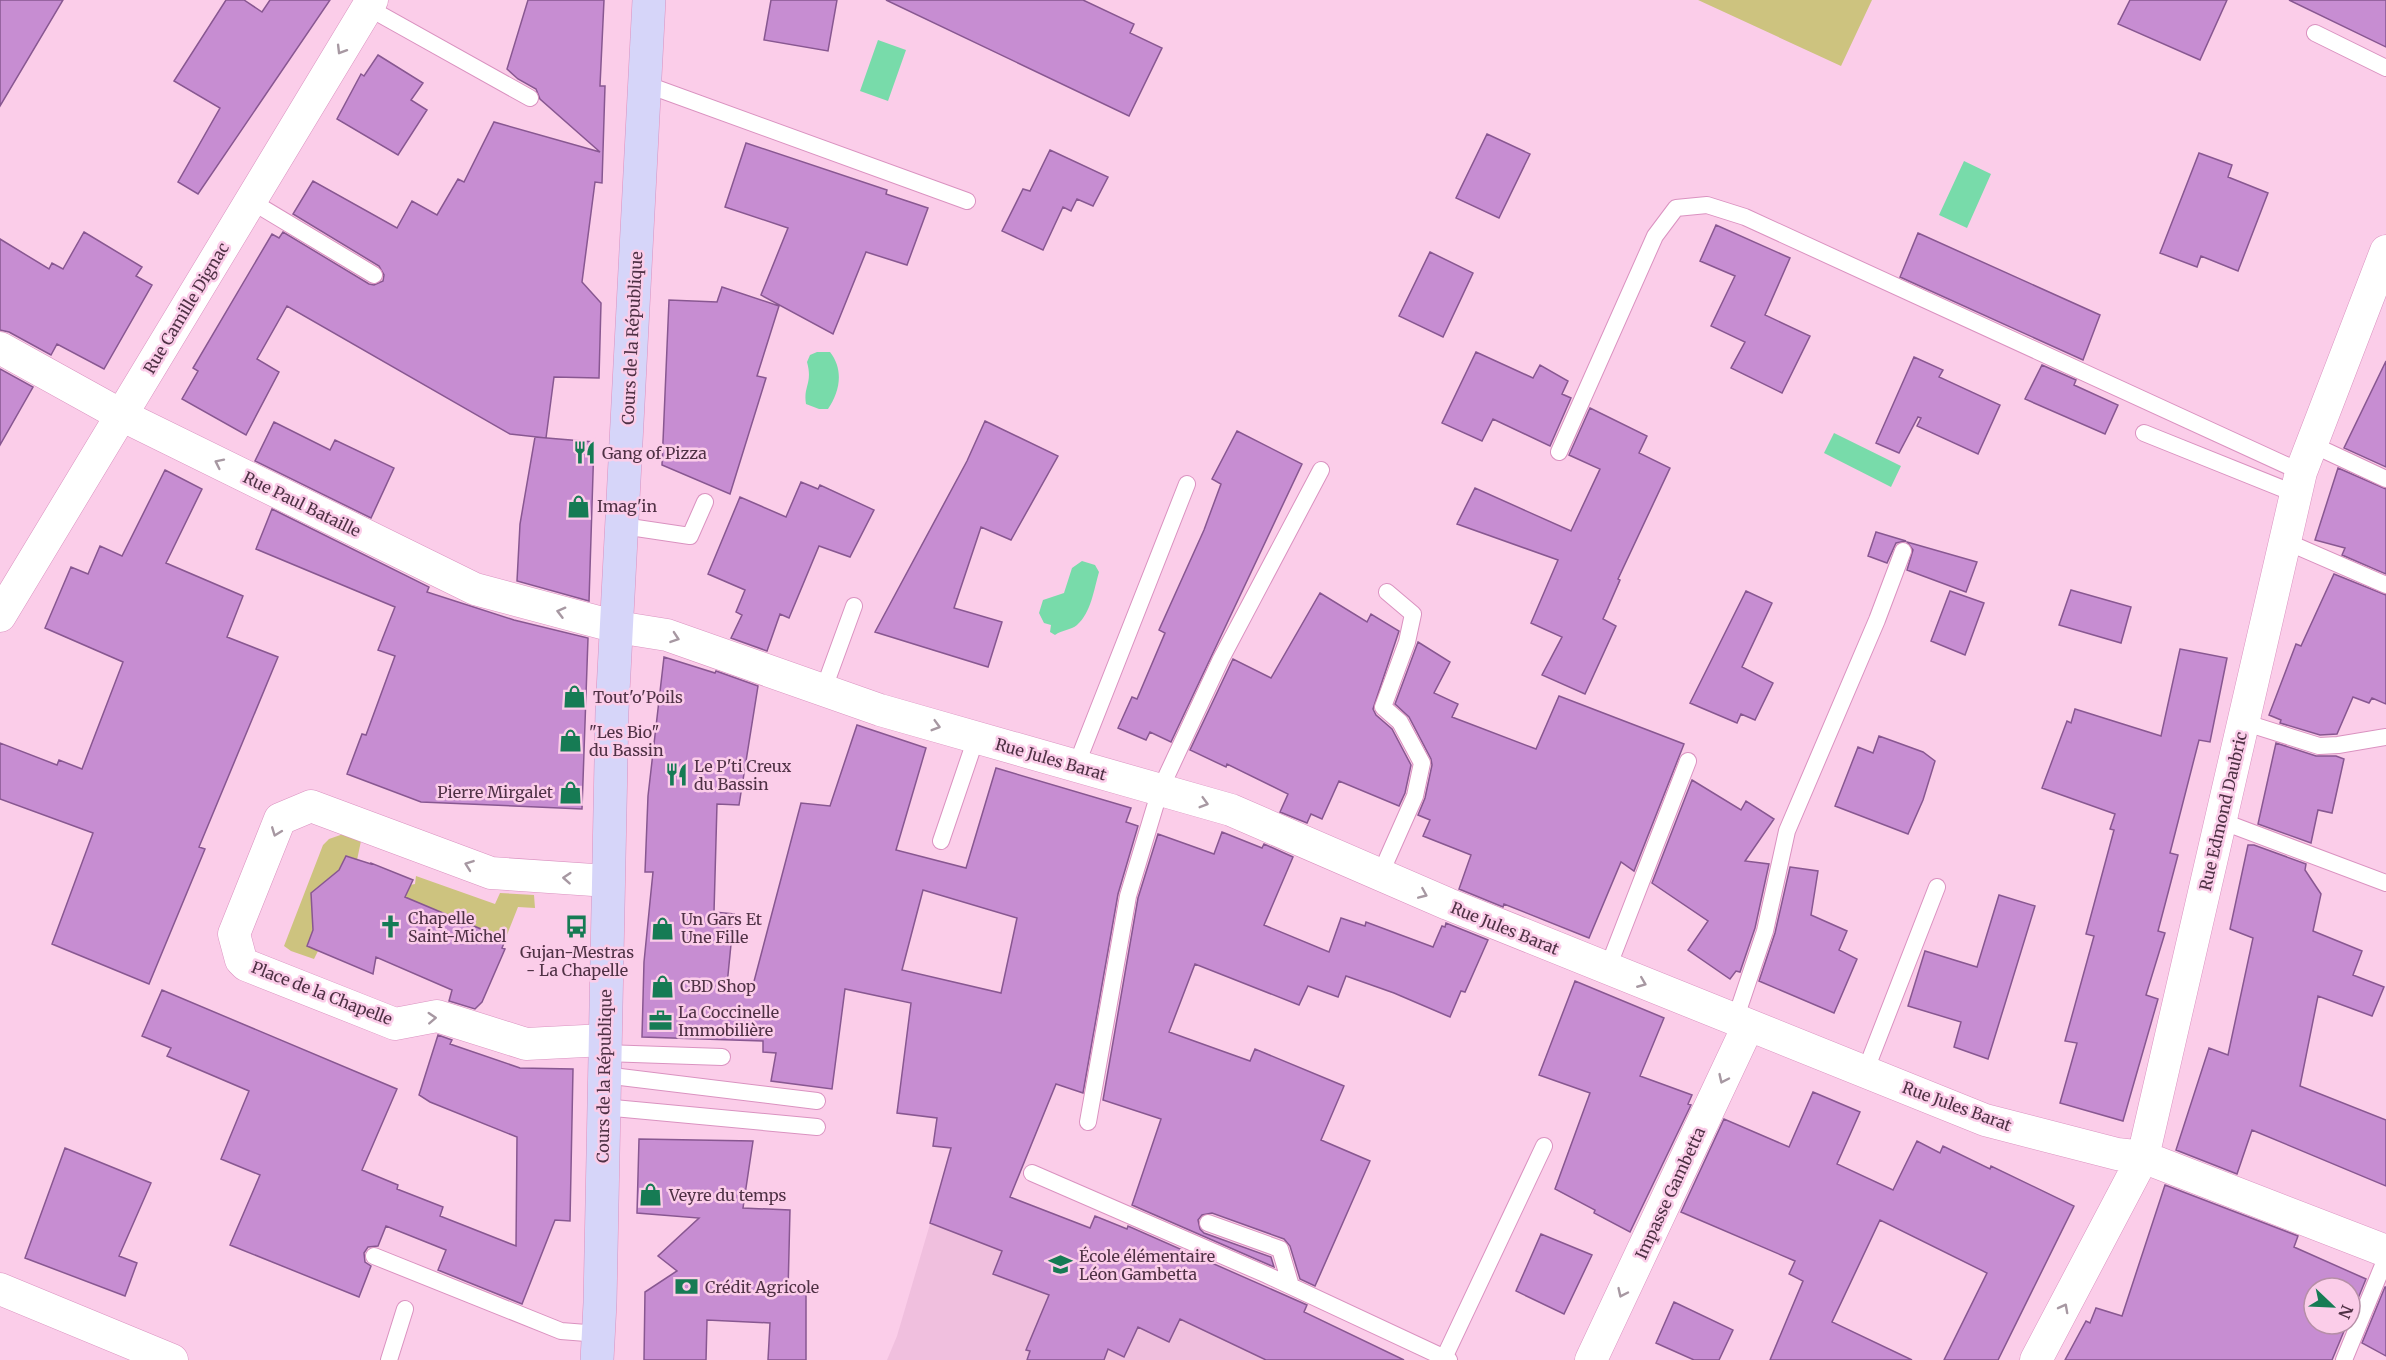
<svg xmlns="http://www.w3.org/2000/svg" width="2386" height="1360" font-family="Merriweather,serif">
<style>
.built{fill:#f0bfde}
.green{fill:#cdc37f}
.water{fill:#78dbaa}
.building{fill:#c78dd2;stroke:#885791;stroke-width:1.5;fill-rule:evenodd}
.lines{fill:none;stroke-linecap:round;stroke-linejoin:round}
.service-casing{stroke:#da92c0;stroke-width:18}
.minor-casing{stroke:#da92c0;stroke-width:33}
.secondary-casing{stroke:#da92c0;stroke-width:34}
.service{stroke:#fff;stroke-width:16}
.minor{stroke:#fff;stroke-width:32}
.secondary{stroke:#d6d5f9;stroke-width:33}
.oneway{stroke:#a798a2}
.labels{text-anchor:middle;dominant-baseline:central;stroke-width:5;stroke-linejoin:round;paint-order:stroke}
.street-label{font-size:16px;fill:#4f3145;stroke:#fbcde9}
.poi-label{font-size:16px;fill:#4f3145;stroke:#fbcde9;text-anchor:start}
</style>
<rect width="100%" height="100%" fill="#fbcde9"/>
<path class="built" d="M945 1173 1089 1228 1095 1216 1149 1238 1404 1360H887L897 1336Z"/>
<path class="green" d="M1698 0H1872L1841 66Z
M349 832 361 841 357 860 351 857C343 861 343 865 338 871 328 885 310 887 312 909H316L322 926 309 940 313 949 318 951 314 959 291 951 284 946 323 845 329 839Z
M416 876 495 904 500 893 534 895 535 908 518 907 503 945C488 928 455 917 429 914L432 908 403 902 410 885 415 884Z"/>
<path class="water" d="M878 40 906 50 888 101 860 91Z
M1964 161 1991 174 1967 228 1939 215Z
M817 352H830C844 370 840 391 828 409H819L806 404C803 386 813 384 807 362L810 355Z
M1834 433 1901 466 1891 487 1824 453Z
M1082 561 1095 565 1099 572C1094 589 1091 613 1077 625 1071 630 1062 630 1055 635L1050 632 1051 625 1044 623 1039 613 1043 600 1064 593 1072 568Z"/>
<path class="building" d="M0 0H63L0 106Z
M226 0H244L262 12 270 0H330L198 194 178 182 220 108 174 81Z
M528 0H604L600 86H605L602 183 595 182 582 282 601 303 599 378 554 377 546 438 510 434 287 306 257 359 279 372 246 435 182 399 198 371 193 368 272 234 279 238 283 232 369 284 374 285 383 281 384 275 379 266 293 214 313 181 397 228 412 201 437 215 458 179 464 182 494 122 600 152 540 99 536 89 518 79 507 69Z
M771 0H837L828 51 764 40Z
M886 0H1083L1134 24 1130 33 1162 48 1129 116Z
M2130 0H2227L2200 60 2118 24Z
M2289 0H2386V47Z
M378 55 423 83 411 100 427 110 398 155 337 119 361 74 364 76Z
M1487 134 1530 154 1499 218 1456 198Z
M746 143 887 190 886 194 928 208 907 265 866 252 833 334 761 295 788 228 725 207Z
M1050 150 1108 177 1093 206 1077 199 1071 211 1063 207 1043 250 1002 231 1023 189 1030 191Z
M2199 153 2232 165 2228 177 2268 193 2238 271 2201 256 2197 267 2160 253Z
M1716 225 1790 258 1765 315 1810 336 1782 393 1731 368 1745 342 1711 326 1735 276 1700 261Z
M84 232 142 267 136 276 152 285 104 369 57 344 51 355 9 332 0 330V239L49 269 52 263 63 269Z
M1918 233 2100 315 2083 360 1900 277Z
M1430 252 1473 273 1443 337 1399 316Z
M722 287 779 306 757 376 766 378 730 494 662 465 669 300 717 302Z
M1476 352 1533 378 1540 365 1568 381 1562 394 1571 398 1550 446 1493 419 1482 441 1442 423Z
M1914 357 1943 370 1939 377 2000 405 1978 454 1917 426 1921 418 1918 417 1899 453 1876 443Z
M2386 361V467L2344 448Z
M2042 365 2076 380 2074 385 2118 405 2105 434 2025 399Z
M0 369 33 387 0 445Z
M1590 408 1647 436 1639 453 1670 468 1618 579 1620 580 1603 619 1616 626 1585 694 1542 675 1562 637 1531 623 1558 560 1457 524 1475 488 1571 531 1600 469 1569 455Z
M985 421 1058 456 1011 540 981 527 954 608 1002 622 988 667 875 632 967 461Z
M274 422 330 450 335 440 394 468 371 518 255 461Z
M1237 431 1302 464 1171 742 1150 732 1146 740 1118 728 1132 697 1137 699 1165 633 1159 630 1204 530 1221 484 1212 479Z
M535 437 594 442 589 601 517 581 520 524Z
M2338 468 2386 489V574L2342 555 2345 548 2315 540Z
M165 470 202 489 166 563 243 596 227 637 278 657 199 847 205 849 149 984 52 944 93 833 0 799V743L57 765 59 760 82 769 123 662 45 628 71 567 88 574 100 546 122 556Z
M801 482 818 489 820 485 874 510 850 557 819 546 789 618 780 614 767 651 731 638 742 615 736 612 745 590 708 574 740 497 786 517Z
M272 509 429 587 427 592 514 620 588 638 582 809 421 802 347 774 362 734 366 735 395 656 378 650 395 607 256 549Z
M1876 532 1906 541 1896 543 1887 563 1868 556Z
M1907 542 1977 562 1966 592 1907 570 1913 550Z
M2334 574 2386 595V704L2372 698 2369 703 2353 697 2337 734 2320 735 2280 723 2281 720 2269 715 2296 644 2301 646Z
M2071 590 2131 607 2121 643 2059 625Z
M1746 591 1772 603 1742 667 1773 683 1755 720 1741 714 1737 723 1690 703Z
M1950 591 1984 603 1965 655 1931 641Z
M1320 593 1367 622 1371 614 1399 631 1373 709 1376 715 1392 729 1411 765 1405 793 1399 806 1339 781 1322 819 1311 814 1307 823 1280 812 1288 794 1227 764 1226 767 1190 750 1233 659 1271 678Z
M1418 642 1450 662 1434 693 1458 704 1452 717 1536 749 1559 696 1684 744 1634 871 1621 862 1589 938 1504 904 1503 907 1459 889 1471 855 1423 836 1430 820 1418 815 1425 798 1432 765 1431 759 1409 717 1395 704Z
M2180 649 2227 658 2210 742 2199 740 2170 853 2178 855 2158 931 2165 933 2146 995 2158 999 2123 1121 2060 1103 2077 1043 2065 1041 2094 936 2086 934 2114 830 2110 829 2115 814 2042 788 2067 721 2071 723 2075 709 2161 736Z
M664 657 715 673 716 671 758 686 739 805 717 804 714 912 734 914 727 985 752 989 801 803 830 806 857 725 926 748 896 850 966 868 996 768 1131 808 1126 822 1138 826 1118 894 1083 1093 1056 1084 1010 1197 1090 1228 1095 1216 1127 1229 1128 1226 1307 1305 1304 1312 1404 1360H1266L1180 1319 1169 1342 1138 1327 1124 1357 1108 1349 1104 1360H1027L1030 1351 1026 1350 1049 1295 993 1274 1002 1251 930 1223 951 1148 933 1146 937 1118 897 1113 911 1003 845 989 832 1089 771 1081 776 1053 763 1052V1041L642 1037 644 962 653 872H645L648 796ZM923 890 1017 918 1001 993 902 970Z
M1879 736 1923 752 1935 761 1923 800 1908 834 1835 806 1858 747 1873 753Z
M2276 743 2316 756H2336L2344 759 2332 813 2318 810 2311 843 2258 824Z
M1692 780 1741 810 1746 801 1774 819 1745 861 1769 864 1755 928 1740 972 1736 971 1730 979 1688 950 1708 921 1652 883Z
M1222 832 1262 848 1264 844 1293 857 1264 925 1329 952 1341 918 1365 926 1366 922 1433 947 1442 926 1445 927 1446 923 1488 940 1465 992 1461 991 1450 1017 1394 993 1346 976 1338 997 1308 986 1299 1005 1195 964 1169 1032 1250 1061 1255 1049 1344 1086 1321 1140 1370 1161 1315 1286 1300 1279 1290 1246 1284 1239 1212 1213 1202 1215 1198 1220 1200 1229 1204 1233 1271 1257 1274 1267 1132 1205 1161 1119 1103 1100 1138 898 1158 834 1214 854Z
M2248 845H2254L2306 864 2305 870 2321 894 2313 931 2362 951 2353 975 2384 987 2372 1016 2318 996 2300 1086 2386 1120V1186L2252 1130 2237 1174 2176 1150 2209 1048 2228 1055 2253 938 2230 929Z
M346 856 371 864V863L413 880 405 897 481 929 504 943 502 948 505 949 482 1002 475 1009 449 1001 452 990 376 957 373 974 307 946 313 930 311 893 339 870Z
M1790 867 1818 871 1811 915 1847 931 1839 950 1857 959 1834 1013 1759 981 1775 933Z
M1999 895 2035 906 1988 1059 1954 1047 1961 1022 1908 1006 1925 951 1977 967Z
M1575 981 1664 1018 1640 1076 1692 1095 1688 1104 1691 1105 1630 1232 1594 1213 1595 1210 1555 1189 1590 1093 1539 1075Z
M162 990 397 1089 362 1170 398 1185 397 1189 443 1207 440 1216 516 1246 517 1137 430 1102 419 1095 438 1035 452 1040 450 1044 520 1068 573 1069 570 1221 555 1220 522 1304 438 1270 446 1250 386 1226 378 1246 368 1247 364 1253 365 1262 371 1266 359 1297 230 1245 260 1175 221 1159 249 1091 167 1056 171 1048 142 1036Z
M1813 1092 1860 1112 1837 1164 1893 1190 1917 1141 1940 1153 1943 1146 1990 1169 1991 1166 2074 1206 1998 1360H1944L1987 1273 1880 1220 1832 1322 1912 1360H1770L1803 1281 1789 1274 1795 1261 1681 1212 1724 1119 1789 1147Z
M639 1139 753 1141 743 1208 790 1210 788 1292 806 1293V1360H768L770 1323 707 1320 706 1360H644L645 1292 677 1271 658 1256 699 1218 637 1213Z
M65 1148 151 1183 119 1256 137 1263 125 1296 25 1258Z
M2165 1185 2298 1236 2294 1247 2366 1279 2350 1318V1288H2314V1324H2347L2332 1360H2065L2086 1321 2090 1323 2096 1308 2122 1316Z
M1541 1234 1592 1255 1564 1314 1516 1291Z
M2385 1287H2386V1356L2362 1343Z
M1674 1302 1733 1330 1719 1360H1694L1656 1343Z"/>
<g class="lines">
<defs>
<path id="service" d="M367 7 530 98
M2315 33 2386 68
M645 84 967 201
M251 201 374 275
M2144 433 2296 494
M2311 444 2386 479
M1559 452 1655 236 1676 208 1707 205 1745 217 2301 472
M623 526 690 536 705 502
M2285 541 2386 585
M823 691 854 606
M2243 722 2319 746 2338 745 2386 737
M1076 766 1187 484
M2221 821 2386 883
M941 841 976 738
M1380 875 1415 796 1422 763 1400 722 1383 707 1407 642 1413 614 1387 592
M1607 970 1688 761
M1735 1020 1765 931 1787 831 1877 620 1903 551
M604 1053 722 1057
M1865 1072 1937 887
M604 1075 817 1101
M603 1107 817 1127
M1088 1122 1128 896 1160 790 1221 659 1321 470
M1032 1173 1267 1275 1449 1360
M1208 1223 1280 1249 1291 1286
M374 1256 561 1331 599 1334
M1444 1358 1544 1146
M389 1360 405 1309
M2344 1360 2386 1258"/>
<path id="minor" d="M0 348 121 415 475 589 617 627 667 635 880 710 1231 810 1448 904 1985 1120 2117 1154 2143 1157 2386 1251
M0 616 372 0
M605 1040 526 1044 437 1016 395 1024 246 965 241 960 234 934 280 819 311 806 491 873 608 881
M0 1289 172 1360
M1591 1360 1748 1026
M2036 1360 2143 1157 2301 472 2386 251"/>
<path id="secondary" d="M597 1360 600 1303 612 711 649 0"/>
</defs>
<use href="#service" class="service-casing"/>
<use href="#minor" class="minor-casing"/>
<use href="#secondary" class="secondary-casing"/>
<use href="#service" class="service"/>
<use href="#minor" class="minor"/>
<use href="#secondary" class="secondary"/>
</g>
<defs><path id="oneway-chevron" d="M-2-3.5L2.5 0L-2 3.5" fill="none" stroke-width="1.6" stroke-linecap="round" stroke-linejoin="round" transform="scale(1.5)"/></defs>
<g class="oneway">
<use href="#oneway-chevron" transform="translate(341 50) rotate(121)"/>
<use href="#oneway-chevron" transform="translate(219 463) rotate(-154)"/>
<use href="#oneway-chevron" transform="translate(561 612) rotate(-165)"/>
<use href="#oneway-chevron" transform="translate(675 638) rotate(19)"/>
<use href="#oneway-chevron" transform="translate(936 726) rotate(16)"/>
<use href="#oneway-chevron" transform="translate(1204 803) rotate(16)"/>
<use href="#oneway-chevron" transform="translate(276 832) rotate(111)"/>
<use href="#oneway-chevron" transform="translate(469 865) rotate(-160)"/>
<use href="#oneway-chevron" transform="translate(567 878) rotate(-176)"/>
<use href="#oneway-chevron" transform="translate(1423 894) rotate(23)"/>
<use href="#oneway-chevron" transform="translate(1642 983) rotate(22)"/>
<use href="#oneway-chevron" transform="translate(432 1018) rotate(-3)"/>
<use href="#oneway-chevron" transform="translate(1723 1079) rotate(115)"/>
<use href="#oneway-chevron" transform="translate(1622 1293) rotate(115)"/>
<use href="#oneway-chevron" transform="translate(2064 1308) rotate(-62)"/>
</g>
<defs>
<symbol id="restaurant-bare" viewBox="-9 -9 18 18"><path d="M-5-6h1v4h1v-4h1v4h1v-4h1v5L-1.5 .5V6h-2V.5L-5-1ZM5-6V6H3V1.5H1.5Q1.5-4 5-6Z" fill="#167b54" stroke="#fbcde9" stroke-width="2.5" paint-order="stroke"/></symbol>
<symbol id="shop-bare" viewBox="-9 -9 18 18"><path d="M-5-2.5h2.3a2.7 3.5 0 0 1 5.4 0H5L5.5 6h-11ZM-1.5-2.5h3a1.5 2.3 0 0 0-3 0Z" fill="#167b54" stroke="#fbcde9" stroke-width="2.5" paint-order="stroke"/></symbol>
<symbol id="church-bare" viewBox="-9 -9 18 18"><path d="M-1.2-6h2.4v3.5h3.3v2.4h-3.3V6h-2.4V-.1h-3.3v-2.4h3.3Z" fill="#167b54" stroke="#fbcde9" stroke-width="2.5" paint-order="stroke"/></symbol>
<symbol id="bus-bare" viewBox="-9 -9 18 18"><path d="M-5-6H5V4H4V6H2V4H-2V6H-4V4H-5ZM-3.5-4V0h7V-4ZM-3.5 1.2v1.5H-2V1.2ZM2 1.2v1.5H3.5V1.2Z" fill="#167b54" stroke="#fbcde9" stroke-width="2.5" paint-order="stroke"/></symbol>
<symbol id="office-bare" viewBox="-9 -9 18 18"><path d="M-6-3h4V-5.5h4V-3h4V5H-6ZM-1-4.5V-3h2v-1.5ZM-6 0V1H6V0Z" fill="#167b54" stroke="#fbcde9" stroke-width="2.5" paint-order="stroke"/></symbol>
<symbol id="school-bare" viewBox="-9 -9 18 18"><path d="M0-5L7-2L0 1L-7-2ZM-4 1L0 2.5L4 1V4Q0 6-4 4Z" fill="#167b54" stroke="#fbcde9" stroke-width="2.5" paint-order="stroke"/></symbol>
<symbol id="bank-bare" viewBox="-9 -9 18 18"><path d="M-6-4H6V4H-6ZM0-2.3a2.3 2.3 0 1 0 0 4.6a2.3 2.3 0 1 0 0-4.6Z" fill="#167b54" stroke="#fbcde9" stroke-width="2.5" paint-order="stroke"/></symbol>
</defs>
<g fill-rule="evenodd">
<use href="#restaurant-bare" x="568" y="436" width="33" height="33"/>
<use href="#shop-bare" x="562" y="490" width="33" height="33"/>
<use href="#shop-bare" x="558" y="680" width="33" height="33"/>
<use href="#shop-bare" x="554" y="724" width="33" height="33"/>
<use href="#restaurant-bare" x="660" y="758" width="33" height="33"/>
<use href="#shop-bare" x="554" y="776" width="33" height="33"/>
<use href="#church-bare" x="374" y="910" width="33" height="33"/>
<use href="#bus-bare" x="560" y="910" width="33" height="33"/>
<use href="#shop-bare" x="646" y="912" width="33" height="33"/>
<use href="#shop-bare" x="646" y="970" width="33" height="33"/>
<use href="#office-bare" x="644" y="1004" width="33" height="33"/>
<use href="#shop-bare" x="634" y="1178" width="33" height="33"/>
<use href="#school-bare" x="1044" y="1248" width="33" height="33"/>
<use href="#bank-bare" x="670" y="1270" width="33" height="33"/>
</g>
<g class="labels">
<g class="street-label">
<text transform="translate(186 308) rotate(-59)">Rue Camille Dignac</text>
<text transform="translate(632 338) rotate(-87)">Cours de la République</text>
<text transform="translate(302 504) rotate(26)">Rue Paul Bataille</text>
<text transform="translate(1051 759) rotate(16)">Rue Jules Barat</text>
<text transform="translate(2223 811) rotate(-77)">Rue Edmond Daubric</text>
<text transform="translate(1505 928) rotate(22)">Rue Jules Barat</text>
<text transform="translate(322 993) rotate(21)">Place de la Chapelle</text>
<text transform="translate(604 1076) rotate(-89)">Cours de la République</text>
<text transform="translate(1957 1106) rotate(20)">Rue Jules Barat</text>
<text transform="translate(1670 1193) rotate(-65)">Impasse Gambetta</text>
</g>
<g class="poi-label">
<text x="602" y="453">Gang of Pizza</text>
<text x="597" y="506">Imag'in</text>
<text x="593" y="697">Tout'o'Poils</text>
<text x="589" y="732">"Les Bio"<tspan x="589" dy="18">du Bassin</tspan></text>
<text x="694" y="766">Le P'ti Creux<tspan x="694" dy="18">du Bassin</tspan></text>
<text x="553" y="792" text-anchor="end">Pierre Mirgalet</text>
<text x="408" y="918">Chapelle<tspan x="408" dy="18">Saint-Michel</tspan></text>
<text x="681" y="919">Un Gars Et<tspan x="681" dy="18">Une Fille</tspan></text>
<text x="577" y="952" text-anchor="middle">Gujan-Mestras<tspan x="577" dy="18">- La Chapelle</tspan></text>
<text x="680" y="986">CBD Shop</text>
<text x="678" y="1012">La Coccinelle<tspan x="678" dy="18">Immobilière</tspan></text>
<text x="669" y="1195">Veyre du temps</text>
<text x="1079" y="1256">École élémentaire<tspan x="1079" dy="18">Léon Gambetta</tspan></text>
<text x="705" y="1287">Crédit Agricole</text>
</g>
</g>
<g transform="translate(2332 1306) rotate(113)"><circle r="28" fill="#fbcde9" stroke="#b68fa7" stroke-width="1.5"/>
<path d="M0-4.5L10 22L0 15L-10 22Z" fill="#167b54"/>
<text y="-9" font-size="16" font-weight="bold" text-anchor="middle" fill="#4f3145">N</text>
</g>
</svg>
